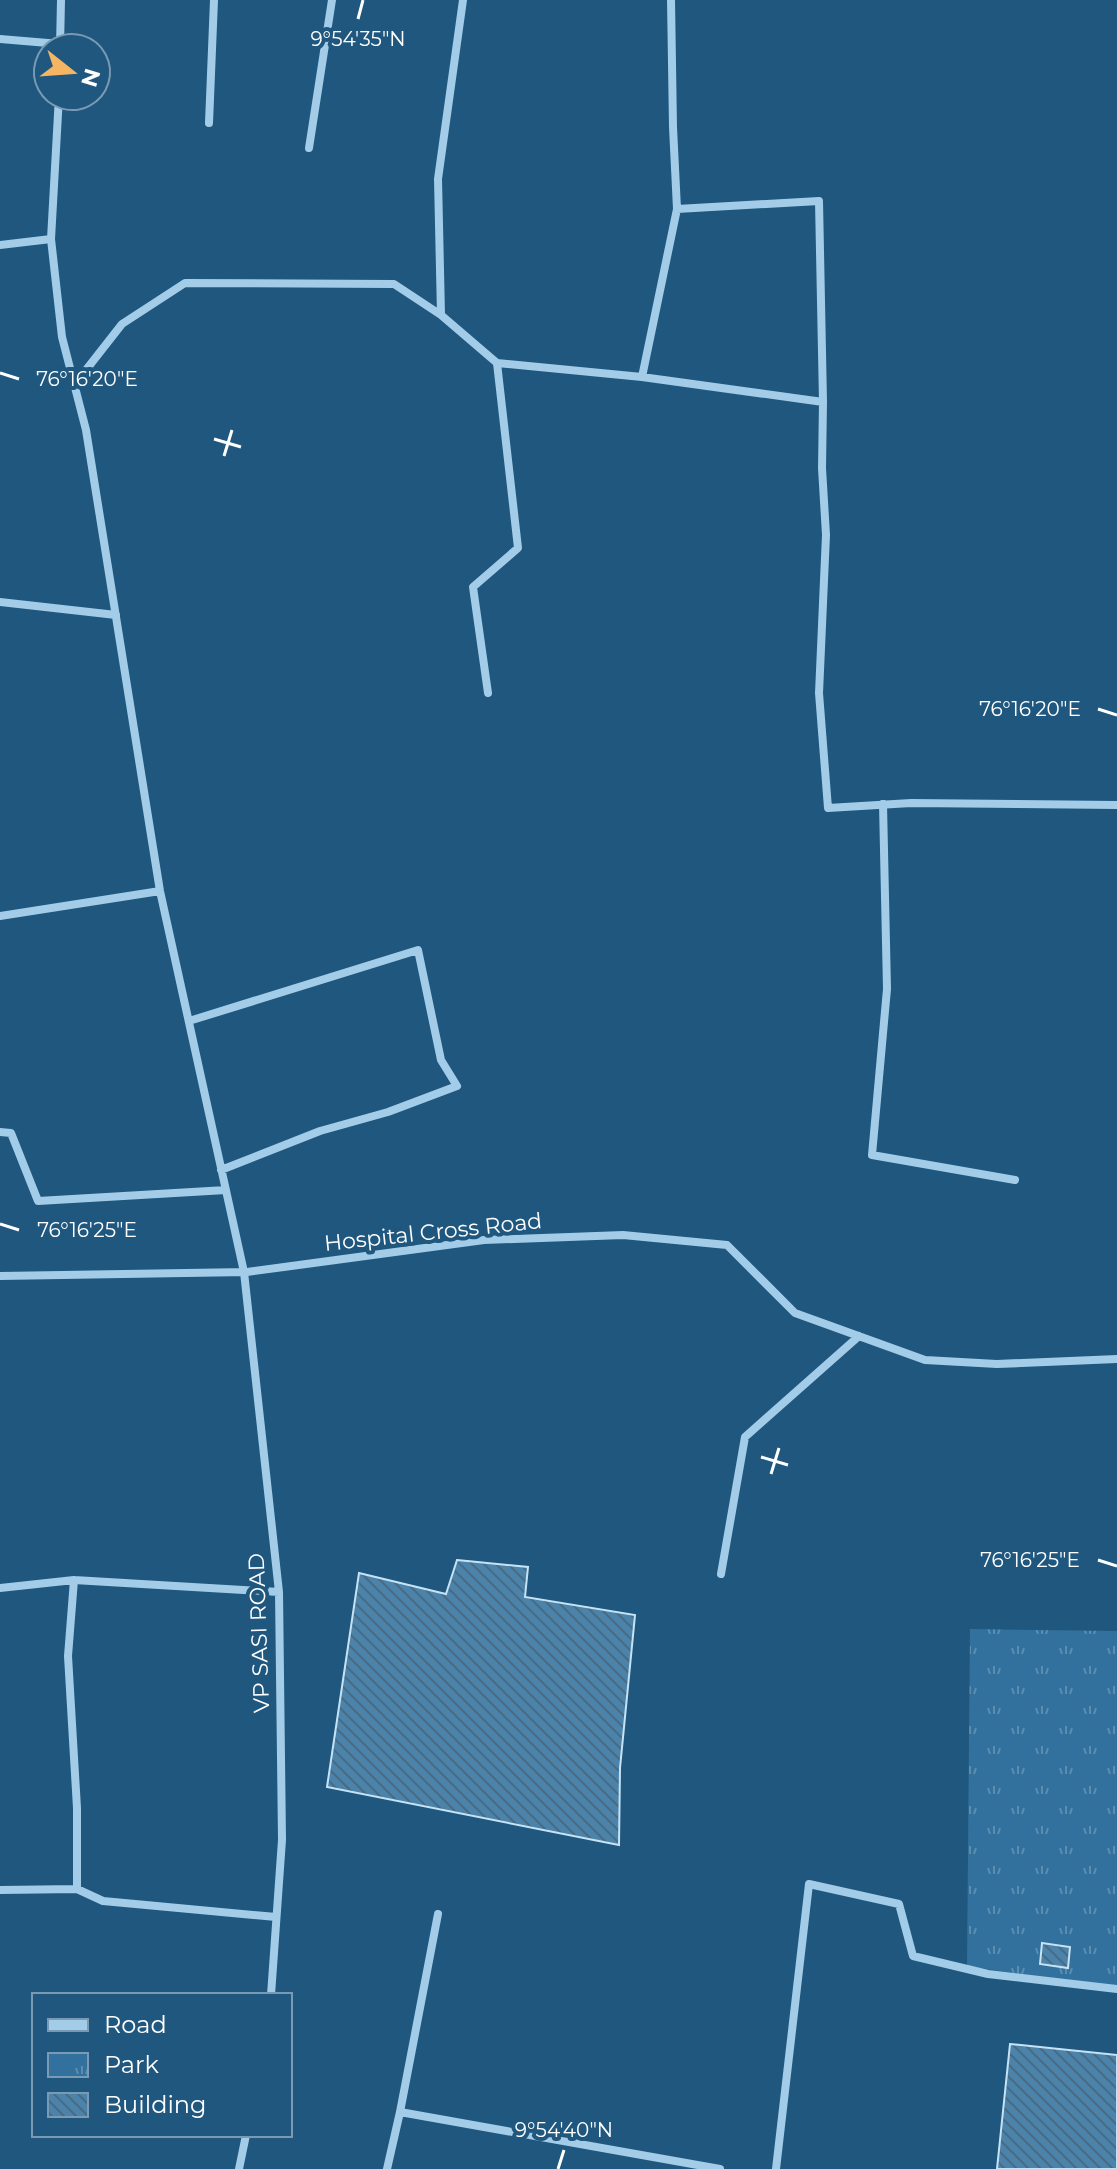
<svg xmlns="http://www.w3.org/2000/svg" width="1117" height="2169" font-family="Montserrat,sans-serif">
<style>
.park{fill:url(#park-tufts)}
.building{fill:url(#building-back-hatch);stroke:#c6e3f6;stroke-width:2}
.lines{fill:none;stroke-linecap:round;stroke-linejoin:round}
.minor{stroke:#a3cce8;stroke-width:8}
.ticks{fill:none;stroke:#fff;stroke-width:3}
.labels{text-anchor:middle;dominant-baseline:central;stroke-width:8;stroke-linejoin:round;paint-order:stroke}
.street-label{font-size:22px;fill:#fff;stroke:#1f577e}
.ticks-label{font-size:20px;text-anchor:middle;fill:#fff;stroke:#1f577e;stroke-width:8;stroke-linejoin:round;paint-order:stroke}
</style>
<defs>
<pattern id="park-tufts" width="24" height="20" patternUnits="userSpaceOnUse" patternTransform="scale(2)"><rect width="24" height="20" fill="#32719d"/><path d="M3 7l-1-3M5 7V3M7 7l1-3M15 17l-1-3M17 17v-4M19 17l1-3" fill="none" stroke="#5b8db1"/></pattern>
<pattern id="building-back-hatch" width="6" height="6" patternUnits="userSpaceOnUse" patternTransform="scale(2)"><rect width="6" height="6" fill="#4b83aa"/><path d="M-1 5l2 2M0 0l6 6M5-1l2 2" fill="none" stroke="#4b6a80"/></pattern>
</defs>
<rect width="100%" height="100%" fill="#1f577e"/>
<path class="park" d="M970 1629 1117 1631V1989L967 1966Z"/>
<path class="building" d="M457 1560 528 1567 525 1597 635 1615 620 1768 619 1845 327 1787 359 1573 446 1594Z
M1042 1943 1070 1947 1068 1968 1040 1964Z
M1010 2044 1117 2055V2169H997Z"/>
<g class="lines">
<path class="minor" d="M463 0 438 179 441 315 497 363 642 377 823 402 822 468 826 535 819 693 828 808 911 803 1117 805
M671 0 673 127 677 209 819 201 823 402
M0 39 60 44
M60 47 61 0
M59 96 51 239 62 337 86 430 160 891 244 1272 279 1592 282 1840 271 1995
M209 123 214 0
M309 148 332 0
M0 245 51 239
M642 377 677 209
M75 384 122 324 185 283 394 284 441 315
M0 602 116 615
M488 693 473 587 518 548 497 363
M883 804 887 989 872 1155 1015 1180
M0 916 160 891
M189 1021 418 950 441 1060 457 1086 388 1112 320 1131 221 1170
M0 1132 11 1133 38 1201 226 1190
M0 1276 247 1272 484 1240 623 1235 727 1245 795 1313 925 1360 997 1364 1117 1359
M721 1574 745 1437 859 1336
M74 1580 68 1656 77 1808V1889L103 1901 276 1917
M0 1588 74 1580 279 1592
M0 1890 77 1889
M438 1914 400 2112 720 2169
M239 2169 246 2135
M387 2169 400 2112
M776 2169 809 1884 899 1904 913 1956 988 1974 1117 1989"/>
</g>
<path class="ticks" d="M358 19 363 0M0 373 19 379M214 439 241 447M224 456 232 430M1098 709 1117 715M0 1224 19 1230M761 1457 788 1465M771 1474 779 1448M1098 1560 1117 1566M558 2169 564 2150"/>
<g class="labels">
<g class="street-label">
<text transform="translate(433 1232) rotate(-6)">Hospital Cross Road</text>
<text transform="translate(259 1633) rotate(-92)">VP SASI ROAD</text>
</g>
</g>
<g class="ticks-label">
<text x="358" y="46">9°54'35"N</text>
<text x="87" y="386">76°16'20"E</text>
<text x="1030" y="716">76°16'20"E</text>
<text x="87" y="1237">76°16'25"E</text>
<text x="1030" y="1567">76°16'25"E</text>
<text x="564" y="2137">9°54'40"N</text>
</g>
<rect x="32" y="1993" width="260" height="144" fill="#1f577e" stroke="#799ab2" stroke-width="2"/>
<rect x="48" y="2019" width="40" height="12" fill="#a3cce8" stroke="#799ab2" stroke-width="2"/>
<text x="104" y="2033" font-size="24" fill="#ffffff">Road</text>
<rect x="48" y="2053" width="40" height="24" fill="url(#park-tufts)" stroke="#799ab2" stroke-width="2"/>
<text x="104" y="2073" font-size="24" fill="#ffffff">Park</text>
<rect x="48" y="2093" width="40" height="24" fill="url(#building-back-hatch)" stroke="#799ab2" stroke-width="2"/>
<text x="104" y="2113" font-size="24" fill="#ffffff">Building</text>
<g transform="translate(72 72) rotate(107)"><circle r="38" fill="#1f577e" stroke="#799ab2" stroke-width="2"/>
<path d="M0-6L14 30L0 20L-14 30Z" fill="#f6b562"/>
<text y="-12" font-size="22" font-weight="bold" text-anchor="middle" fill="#ffffff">N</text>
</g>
</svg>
